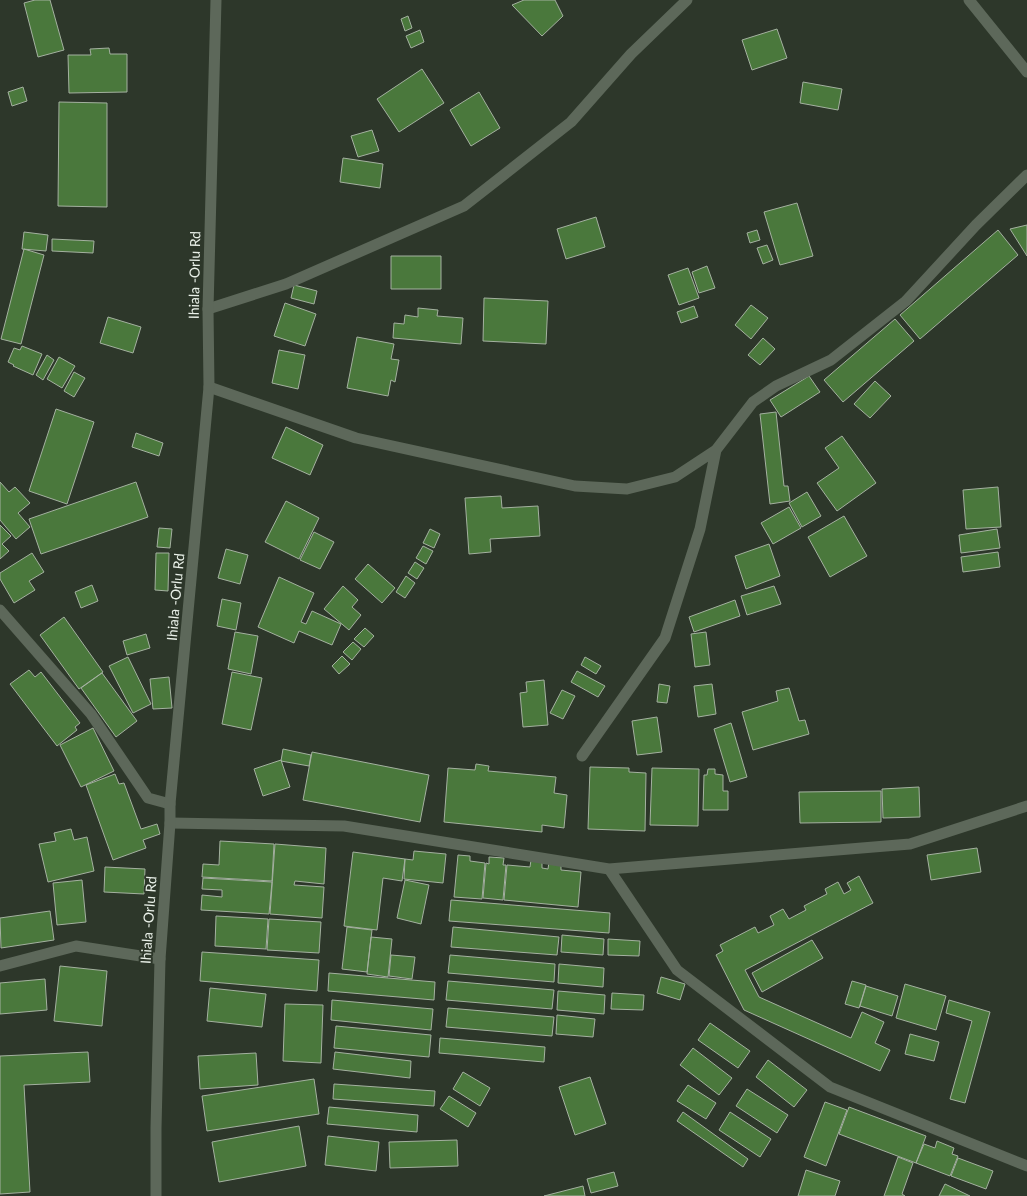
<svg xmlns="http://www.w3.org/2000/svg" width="1027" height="1196" font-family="Lato,sans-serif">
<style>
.building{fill:#4a783c;stroke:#a4b1a0}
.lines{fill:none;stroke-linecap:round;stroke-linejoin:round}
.minor{stroke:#5d685a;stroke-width:11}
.secondary{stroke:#5d685a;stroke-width:11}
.labels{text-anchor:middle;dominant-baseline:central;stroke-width:4;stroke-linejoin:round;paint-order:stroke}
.street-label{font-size:14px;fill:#e9f0e8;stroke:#2d372a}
</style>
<rect width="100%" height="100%" fill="#2d372a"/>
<path class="building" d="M35 0H50L64 50 38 57 24 3Z
M524 0H555L563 16 542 36 512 5Z
M408 16 412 28 405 31 401 19Z
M777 29 787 58 752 70 742 40Z
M420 30 424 42 411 48 406 36Z
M109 48 110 54H127V92L69 93 68 55H91L90 49Z
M422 69 444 103 399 132 377 99Z
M803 82 842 89 838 110 800 103Z
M23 87 27 101 12 106 8 92Z
M479 92 500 128 471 146 450 110Z
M59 102 107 103V207L58 206Z
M372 130 379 151 358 157 351 136Z
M343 158 383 164 380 188 340 182Z
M797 203 813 256 780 265 764 212Z
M596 217 605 247 566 259 557 229Z
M1027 225V256L1010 229Z
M757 230 760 240 750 243 747 233Z
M998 230 1018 255 920 339 900 315Z
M24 232 48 235 46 251 22 249Z
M52 239 94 241 93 253 52 251Z
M767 245 773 260 763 264 757 248Z
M24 249 44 255 21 344 1 339Z
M391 256H441V289H391Z
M707 266 715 288 699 293 692 272Z
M688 268 699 298 679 305 668 275Z
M294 285 317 291 314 304 291 298Z
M484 298 548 301 546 344 483 341Z
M285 303 316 314 305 346 274 336Z
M751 305 768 318 751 339 735 325Z
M694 306 698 317 681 323 677 312Z
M418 308 438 310 437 316 463 318 461 344 393 338 394 323 404 324 405 315 418 317Z
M108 317 141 327 133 353 100 343Z
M895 319 914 341 843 402 824 380Z
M357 337 394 344 391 359 399 360 395 382 391 380 388 396 347 388Z
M763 338 775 349 760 365 748 355Z
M22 346 42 354 33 375 13 366 14 365 8 362 14 348 20 350Z
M279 350 305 355 298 389 272 383Z
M47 355 54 360 43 380 36 375Z
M59 357 75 366 62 388 47 379Z
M74 372 85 378 74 397 64 391Z
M809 376 820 392 781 417 770 400Z
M875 381 891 396 870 418 854 404Z
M56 409 94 422 67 504 29 491Z
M776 412 784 486H788L790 501 770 504 760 414Z
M286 427 323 445 310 475 272 458Z
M136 433 163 443 159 456 132 447Z
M842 436 876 483 837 511 817 483 839 468 825 448Z
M0 482 9 492 15 487 30 503 18 513 30 527 16 539 0 520Z
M136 482 148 517 41 554 29 519Z
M998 487 1001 527 966 529 963 490Z
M807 492 821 516 802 527 789 503Z
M501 496 502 508 538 506 540 536 490 539 491 552 469 554 465 498Z
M286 501 319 518 299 559 265 542Z
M789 507 801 528 773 544 761 523Z
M844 516 867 556 830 577 808 537Z
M0 525 11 536 2 544 9 551 0 559Z
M159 528 172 529 170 548 157 547Z
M430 529 440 534 434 548 423 543Z
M997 529 1000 548 961 553 959 535Z
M314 532 334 542 320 569 300 560Z
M769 544 780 576 746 589 735 556Z
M423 546 433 551 426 564 416 558Z
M226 549 248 555 240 584 218 578Z
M998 552 1000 567 963 572 961 557Z
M32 553 44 572 29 581 35 590 14 603 0 579V573Z
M156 553H169L168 591 155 590Z
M415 562 424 568 417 579 408 573Z
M368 564 395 588 382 603 355 579Z
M406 576 415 583 405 598 396 592Z
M279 577 314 593 301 622 306 624 312 611 341 624 332 645 299 631 294 643 258 627Z
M92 585 98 601 81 608 75 592Z
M343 586 358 600 352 607 361 615 349 630 324 609Z
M774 586 781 604 747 615 741 596Z
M222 599 241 603 236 630 217 626Z
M735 600 740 616 694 632 689 617Z
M64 617 103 672 79 689 40 635Z
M365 628 374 636 364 647 354 639Z
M235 632 258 636 251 674 228 669Z
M706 632 710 665 695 667 691 634Z
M146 634 150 648 127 655 123 641Z
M353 642 361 649 352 660 343 652Z
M342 656 350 664 339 674 332 666Z
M128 657 151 704 133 713 109 666Z
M585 657 601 666 596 674 581 665Z
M29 670 35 677 41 672 80 723 75 727 77 730 57 746 10 684Z
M577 671 605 686 598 697 571 682Z
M232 672 262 678 251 730 222 724Z
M102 673 137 721 116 737 81 688Z
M169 677 172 708 153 709 150 679Z
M544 680 548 725 523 727 520 693 527 692 526 682Z
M659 684 670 686 667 703 657 702Z
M712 684 716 714 698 717 694 686Z
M789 688 799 721 805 720 809 734 753 750 742 712 778 701 776 691Z
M562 690 575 696 563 719 550 713Z
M657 717 662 752 637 755 632 721Z
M731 723 747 777 730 782 714 729Z
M93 728 114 771 81 787 60 745Z
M283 749 311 755 309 766 281 761Z
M312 752 429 775 420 822 303 800Z
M281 760 290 787 263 796 254 769Z
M476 764 489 766 488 771 556 777 554 793 567 795 564 828 542 825V832L444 822 448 768 475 770Z
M590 767 629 768V772L646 773 645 831 588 829Z
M652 768 699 769 698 826 650 825Z
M708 769H715V774L723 775V791H728V810H703L704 775H707Z
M115 774 119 784 124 783 141 829 157 824 160 834 143 840 146 848 113 860 86 785Z
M919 787 920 817 883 818 882 789Z
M881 791V822L800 823 799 792Z
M71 829 74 840 87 837 94 871 48 882 39 844 56 841 54 833Z
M220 841 274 844 272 881 202 877 203 864 219 865Z
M275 844 326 848 324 884 295 881 294 885 324 887 322 918 270 914Z
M977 848 981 872 931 880 927 855Z
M414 851 446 854 443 883 404 879 405 859 413 860Z
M353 852 405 859 402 881 383 878 377 930 344 926Z
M458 855 470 856V861L485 863 482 899 454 897Z
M489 857 504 858 503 865H506L503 900 483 898 486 863 489 864Z
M531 860 542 861V868L548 869 549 862 561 863V870L581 872 578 907 504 900 507 865 530 867Z
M105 867 145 869 144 894 104 892Z
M859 876 873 903 745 970 759 997 851 1038 862 1012 884 1022 875 1043 890 1050 880 1071 744 1010 716 955 723 951 720 945 755 927 758 933 774 925 770 916 783 909 789 919 806 910 804 906 827 894 825 889 838 882 844 894 851 890 847 883Z
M203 878 272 882 269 914 201 910 202 895 222 897V890L202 889Z
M82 880 86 922 57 925 53 883Z
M405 880 429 885 421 924 397 918Z
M451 900 610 913 609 933 449 921Z
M50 911 54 940 1 948 0 918Z
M216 916 268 919 266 949 215 946Z
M269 919 321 922 319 953 267 950Z
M347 927 372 930 367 972 342 969Z
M453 927 559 937 557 955 451 947Z
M562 935 604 939 603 955 561 952Z
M371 937 392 939 388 977 367 974Z
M608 939 640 941 639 956 608 955Z
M812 940 823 958 762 992 752 973Z
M202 952 319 960 317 991 200 981Z
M391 955 415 957 412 979 389 976Z
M450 955 555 964 554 982 448 973Z
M559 964 604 968 603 987 558 983Z
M60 966 107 971 102 1026 54 1021Z
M329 973 435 982 434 1000 328 991Z
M661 977 685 984 680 1000 657 993Z
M45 979 47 1010 0 1014V983Z
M448 981 554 990 552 1009 446 1000Z
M852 981 866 985 859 1008 845 1004Z
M905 984 946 996 936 1030 896 1018Z
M866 986 898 996 892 1016 860 1006Z
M210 988 266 994 262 1027 207 1021Z
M558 991 605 995 604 1014 557 1010Z
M612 993 644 995 643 1010 611 1009Z
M332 1000 433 1009 431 1030 331 1020Z
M949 1000 990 1012 965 1103 950 1099 972 1021 946 1013Z
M285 1004 323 1005 321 1063 283 1061Z
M448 1008 554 1017 552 1036 446 1027Z
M557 1015 595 1019 593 1037 556 1034Z
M710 1023 750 1051 738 1068 698 1040Z
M336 1026 431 1035 429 1057 334 1048Z
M910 1034 939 1042 934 1061 905 1054Z
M440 1038 545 1047 544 1062 439 1053Z
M693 1048 732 1078 719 1095 680 1065Z
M88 1052 90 1082 24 1085 30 1192 0 1194V1056Z
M335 1052 411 1061 410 1078 333 1069Z
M256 1053 258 1085 200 1089 198 1056Z
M768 1060 807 1090 794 1107 756 1077Z
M463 1072 490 1088 480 1106 453 1089Z
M590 1077 606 1124 575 1135 559 1087Z
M314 1079 319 1114 207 1131 202 1096Z
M334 1084 435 1091 434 1106 333 1099Z
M688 1085 716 1103 706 1119 677 1101Z
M747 1089 788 1115 777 1133 736 1106Z
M449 1096 476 1113 468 1127 440 1109Z
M825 1102 847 1110 826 1166 804 1157Z
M329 1107 418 1115 417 1132 327 1124Z
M849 1107 926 1136 916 1163 839 1134Z
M683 1112 748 1159 743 1167 677 1121Z
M730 1112 771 1139 760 1157 719 1130Z
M299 1126 306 1166 219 1182 212 1142Z
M328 1136 379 1142 376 1171 325 1165Z
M457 1140 458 1166 390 1168 389 1142Z
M937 1141 954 1148 952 1154 958 1156 950 1176 916 1163 924 1144 935 1148Z
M898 1157 913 1163 902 1194 905 1196H884Z
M958 1158 993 1171 986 1189 951 1176Z
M806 1170 840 1181 835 1196H798Z
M614 1172 618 1186 591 1193 587 1179Z
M945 1184 970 1196H939Z
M583 1186 585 1196H544Z"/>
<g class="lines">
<path class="minor" d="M969 0 1027 72
M208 309 286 284 464 206 571 122 631 54 687 0
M209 387 356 438 575 486 627 489 675 477 716 450 753 402 776 386 831 360 906 301 976 225 1027 175
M0 610 91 714 148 798 170 804
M582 756 665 638 700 529 716 450
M170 823 344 826 609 869 910 844 1027 806
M609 869 677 970 830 1087 1027 1166
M0 966 76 946 160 959"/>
<path class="secondary" d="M156 1196V1128L160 959 170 823V804L209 387 208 309 216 0"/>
</g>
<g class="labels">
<g class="street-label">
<text transform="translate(194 275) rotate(-89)">Ihiala -Orlu Rd</text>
<text transform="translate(175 597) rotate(-85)">Ihiala -Orlu Rd</text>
<text transform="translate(148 920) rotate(-86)">Ihiala -Orlu Rd</text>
</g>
</g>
</svg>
